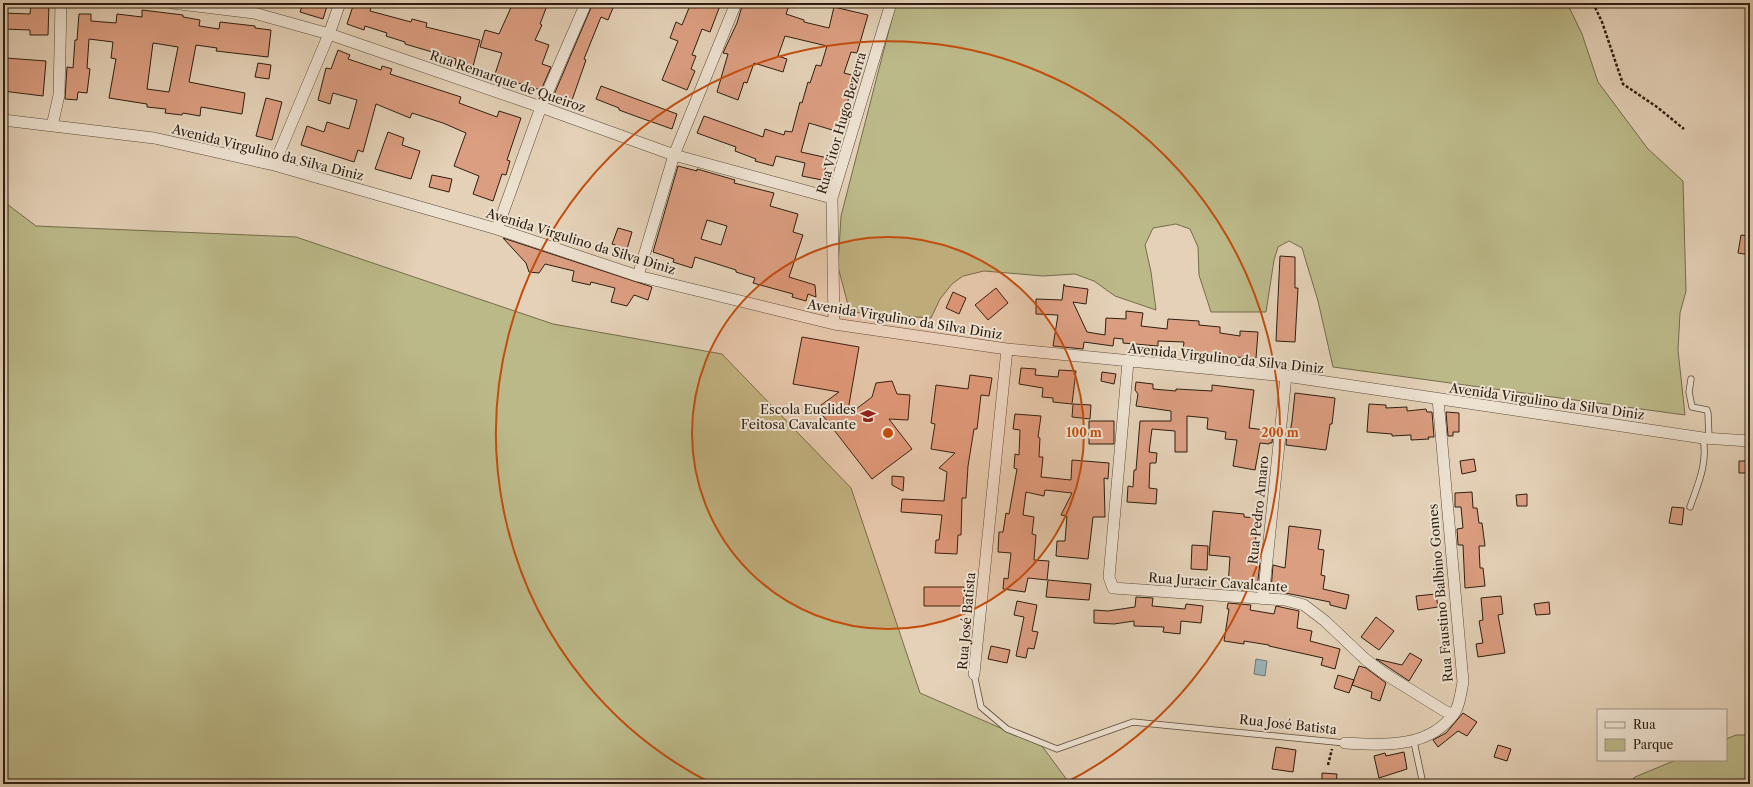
<svg xmlns="http://www.w3.org/2000/svg" width="1753" height="787" font-family="'Libre Caslon Text',serif">
<style>
.green{fill:#bcb989;stroke:#746c4c}
.water{fill:#9cb4bb;stroke:#707877}
.building{fill:#dc9e81;stroke:#2d1e10;fill-rule:evenodd}
.lines{fill:none;stroke-linecap:round;stroke-linejoin:round}
.service-casing{stroke:#5b4b3a;stroke-width:7}
.minor-casing{stroke:#5b4b3a;stroke-width:12}
.path{stroke:#2d1e10;stroke-width:2.5;stroke-dasharray:3 2;stroke-linecap:butt}
.service{stroke:#ede1d0;stroke-width:5.5}
.minor{stroke:#ede1d0;stroke-width:11}
.ring{fill:none;stroke:#c34d0d;stroke-width:2}
.labels{text-anchor:middle;dominant-baseline:central;stroke-width:4;stroke-linejoin:round;paint-order:stroke}
.street-label{font-size:13px;fill:#2d1e10;stroke:#ede1d0}
.poi-label{font-size:13px;fill:#2d1e10;stroke:#ede1d0;text-anchor:end}
.centre{fill:#c34d0d;stroke:#ede1d0;stroke-width:2}
.ring-label{font-size:12px;text-anchor:middle;font-weight:bold;fill:#c34d0d;stroke:#ede1d0;stroke-width:4;stroke-linejoin:round;paint-order:stroke}
</style>
<rect width="100%" height="100%" fill="#e4d1b7"/>
<filter id="stains"><feTurbulence type="fractalNoise" baseFrequency=".005" numOctaves="4"/><feColorMatrix values="0 0 0 0 .2 0 0 0 0 .09 0 0 0 0 .02 0 0 0 .5 -.17"/></filter>
<radialGradient id="worn" r=".72"><stop offset=".6" stop-color="#630" stop-opacity="0"/><stop offset="1" stop-color="#630" stop-opacity=".3"/></radialGradient>
<path class="green" d="M896 3H1567L1582 34 1598 82 1648 149 1683 181 1686 291 1680 313 1678 350 1685 415 1333 367 1318 301 1302 248 1289 241 1278 247 1274 260 1266 312H1211L1199 275 1198 247 1190 229 1176 224 1153 228 1145 245 1151 272 1156 310 1115 296 1094 281 1075 274 1043 276 984 271 963 276 952 284 940 299 931 318 850 312 838 267 841 216Z
M3 201 36 226 296 237 553 324 722 354 851 488 920 693 1042 746 1070 784H3Z
M1736 735H1750V784H1627L1635 777 1676 760H1726V739Z"/>
<path class="water" d="M1256 659 1267 661 1265 676 1254 674Z"/>
<path class="building" d="M31 3H49L48 35H30V30L3 29V13L30 14Z
M303 3H328L323 19 300 12Z
M354 3H372L370 11 411 22 412 19 427 23 426 27 480 40 472 70 455 66 456 59 405 44V42L386 36 387 33 365 26 364 30 347 24Z
M513 3H548L540 24 542 25 535 40 549 45 542 64 551 67 541 90 512 81 511 83 494 77 502 53 480 47 485 30 499 34Z
M593 3H615L608 20 601 17 584 59 586 60 571 103 553 97Z
M691 3H721L710 32 702 29 692 55 696 56 691 69 695 71 687 90 662 80 678 41 670 38 676 22 682 25Z
M743 3H790L786 14 804 20V22L829 28 834 7 868 15 857 53 851 52 844 73 855 76 839 132 809 123 801 152 828 158 822 180 802 176 805 163 776 156 773 166 755 161 756 159 735 151 736 147 697 133 704 116 763 137 765 129 784 135 785 131 792 132 800 102 802 103 808 82 810 83 816 65 821 66 827 46 785 36 778 56 787 59 783 72 754 63 747 83 744 82 738 100 717 92 728 54 723 53 737 23Z
M142 10 183 15V17L200 20 199 26 219 29 220 22 255 26V28L271 30 268 57 216 51 217 48 196 45 189 82 245 93 242 114 201 107 200 116 183 113 182 115 165 113 166 109 147 107V104L109 98 116 59 111 58 113 42 89 39 87 68 90 69 87 93 78 92 77 100 65 99 67 67 73 68 75 40H77L79 14H91V21L116 23 117 14 142 17ZM153 43 178 47 169 92 147 89Z
M338 50 350 55 348 59 381 70 382 66 392 69 390 74 461 97 459 103 497 117 499 111 521 118 507 160 510 161 506 175 502 174 493 201 473 194 479 176 454 166 466 133 443 123 412 113 410 118 376 104 363 152 358 150 354 162 301 145 307 126 324 132 327 122 349 129 357 100 333 93 330 104 318 100 326 68 331 69Z
M6 58 46 61 43 96 3 91V65H5Z
M258 63 271 65 269 79 255 77Z
M601 86 677 114 672 129 638 117 619 110V108L596 99Z
M266 98 282 102 272 140 256 136Z
M388 132 404 138 402 145 420 151 411 179 375 169Z
M678 166 697 171V169L735 180 734 183 774 193 770 206 798 214 793 232 803 235 789 277 815 285 816 297 808 294 806 301 792 297 793 294 753 283 755 278 736 272V270L695 257 692 268 673 262 674 259 653 252ZM707 220 727 226 721 245 701 239Z
M432 175 452 179 449 192 429 187Z
M618 228 632 232 627 249 612 244Z
M1741 235 1750 236V255L1738 253Z
M503 238 652 287 648 300 634 295 627 306 611 302 615 288 591 282 590 285 572 281 574 271 545 264 539 273 529 272 526 263Z
M1280 256 1295 257V288H1298L1295 342 1276 341Z
M1064 284 1065 286 1088 289 1086 304 1073 302 1087 332 1105 335 1106 318 1126 319V311L1143 313 1141 326 1167 329 1168 319 1199 321V325L1220 327V333L1240 336V331L1258 332 1256 358 1235 357 1183 350 1184 342 1158 341V346L1123 343V339L1114 338 1113 346 1084 342 1083 349 1053 346 1058 315 1036 314V299L1062 300Z
M996 288 1008 303 988 320 975 305Z
M953 292 966 298 959 314 946 308Z
M802 337 859 347 847 416 872 397 876 383 892 381 897 394 910 395 908 420 889 419 912 449 872 479 817 408 839 392 793 384Z
M1021 368 1036 369 1035 375 1058 377 1059 370 1076 371 1072 404 1053 402V398L1042 397 1043 388 1019 384Z
M1102 372 1116 374 1114 384 1101 381Z
M970 375 992 378 989 396 981 395 977 429H974L968 466 966 498H962L961 535H958L957 554 935 553 936 540H939L942 515 901 512 902 499 944 501 947 472 939 468 955 453 931 449 935 424 931 423 936 385 968 389Z
M1136 382 1153 384V389L1176 391V389L1212 391V385L1254 390 1249 428 1273 431 1272 443H1269V444L1260 443 1255 470 1233 466 1237 440 1225 439 1226 432 1207 429 1208 418 1187 416V452H1175V431L1152 429 1149 452 1157 453 1156 463H1150L1149 488 1157 489 1156 504 1127 502 1128 486 1133 487 1134 470H1136L1140 421H1171V411L1136 406 1138 394 1135 390Z
M1295 393 1335 398 1332 424H1330L1326 450 1286 445 1287 432 1290 433 1292 421Z
M1073 404 1091 405 1090 419 1072 417Z
M1369 404 1386 405V408L1407 407V411L1426 409 1427 412H1432L1434 437H1428L1429 439 1411 440V435L1392 436V434L1367 432Z
M1446 412 1459 413V432H1453V436H1448Z
M1015 414 1041 416 1038 437 1040 438 1039 457H1043L1041 477 1071 480 1072 460 1109 463 1108 479 1104 478 1105 517H1093L1088 559 1056 556 1057 541H1065L1067 516 1061 515 1072 493 1045 490 1044 496 1026 492 1023 515 1034 517 1032 534 1036 535 1034 560 1049 561 1047 580 1028 578 1025 592 1003 589 1004 578 1008 579 1011 553 998 552 999 532H1003L1006 513 1009 514 1017 469 1014 468 1015 454 1019 455 1020 430 1013 429Z
M1089 421H1114V444H1089Z
M1474 459 1476 471 1462 474 1460 461Z
M1739 461H1750V473H1739Z
M892 476 904 477 903 491 892 485Z
M1472 492 1473 508H1477L1479 523H1482L1485 546H1479L1480 568H1483L1485 586 1465 588 1463 545H1458L1457 529 1463 528 1461 507H1455V493Z
M1527 494V506H1517L1516 495Z
M1672 507 1684 508 1682 525 1669 523Z
M1213 511 1244 514V517L1258 518 1254 554H1257L1256 562 1260 563 1257 588 1254 587V591L1231 589 1232 586H1228L1230 557 1209 555Z
M1289 526 1321 530 1318 549 1324 550 1321 575 1325 576 1323 589 1349 595 1346 609 1330 605V602L1271 590 1273 565 1285 568Z
M1192 545 1208 546 1207 570 1191 569Z
M1048 580 1091 584 1089 600 1046 597Z
M924 587H964V606H924Z
M1436 594 1438 607 1418 610 1416 596Z
M1501 596 1503 614 1498 615 1505 653 1478 657 1476 644 1483 643 1479 621 1483 620 1481 598Z
M1136 597 1153 598 1152 606 1185 609 1186 604 1203 606 1201 623 1181 621 1180 634 1163 632 1164 627 1134 626V621L1114 624 1094 623V610L1108 611 1135 607Z
M1017 601 1037 605 1032 631 1038 632 1034 649 1028 648 1026 658 1016 656 1024 617 1014 615Z
M1549 602 1550 614 1536 615 1534 604Z
M1228 603 1251 605 1250 610 1274 614 1276 606 1299 611 1297 628 1312 631 1310 641 1340 649 1335 669 1321 665 1323 658 1269 646V645L1244 641V644L1224 641 1229 609H1227Z
M1376 617 1394 631 1379 650 1361 637Z
M991 646 1010 650 1007 663 988 659Z
M1410 653 1422 660 1409 681 1376 659 1402 665Z
M1359 666 1366 668 1386 683 1380 701 1371 698 1372 692 1352 685Z
M1338 675 1354 680 1349 693 1334 688Z
M1463 713 1477 722 1467 736 1458 731 1438 747 1433 740 1446 733Z
M1498 745 1511 749 1507 761 1494 757Z
M1276 747 1296 750 1293 772 1272 769Z
M1404 752 1407 769 1379 778 1374 756 1385 753 1386 756Z
M1322 773 1337 774 1336 784H1322Z"/>
<g class="lines">
<defs>
<path id="service" d="M1691 379 1689 392 1692 407 1707 410 1708 413 1709 439
M1690 507C1698 484 1708 463 1703 438
M974 674 981 707 1007 729 1057 749 1133 722 1345 743
M1414 742 1423 784"/>
<path id="minor" d="M172 3 254 13 329 34 541 107 674 155 832 198
M3 120 154 138 274 165 497 229 638 276 834 324 1007 349 1286 376 1703 438 1750 441
M52 126 59 95 61 3
M274 165 329 34 340 3
M497 229 541 107 586 3
M638 276 674 155 736 3
M834 324 832 198 891 3
M1128 362 1109 577 1113 588 1285 600 1304 605 1325 621 1365 659 1385 674 1443 710 1453 715
M1263 599 1286 376
M974 674 1007 349
M1345 743C1384 745 1430 749 1455 712 1460 704 1461 691 1463 682L1438 399"/>
</defs>
<use href="#service" class="service-casing"/>
<use href="#minor" class="minor-casing"/>
<path class="path" d="M1593 3 1602 22 1623 84 1657 107 1684 129
M1328 765 1332 749"/>
<use href="#service" class="service"/>
<use href="#minor" class="minor"/>
</g>
<circle cx="888" cy="433" r="196" fill="#c34d0d" fill-opacity=".12"/>
<g class="ring">
<circle cx="888" cy="433" r="196"/>
<path d="M713 784A392 392 0 1 1 1063 784"/>
</g>
<defs>
<symbol id="school-bare" viewBox="-9 -9 18 18"><path d="M0-5L7-2L0 1L-7-2ZM-4 1L0 2.5L4 1V4Q0 6-4 4Z" fill="#8f2418" stroke="#ede1d0" stroke-width="2.5" paint-order="stroke"/></symbol>
</defs>
<g fill-rule="evenodd">
<use href="#school-bare" x="857" y="405" width="22" height="22"/>
</g>
<g class="labels">
<g class="street-label">
<text transform="translate(508 81) rotate(19)">Rua Remarque de Queiroz</text>
<text transform="translate(841 123) rotate(-74)">Rua Vitor Hugo Bezerra</text>
<text transform="translate(268 152) rotate(14)">Avenida Virgulino da Silva Diniz</text>
<text transform="translate(581 241) rotate(17)">Avenida Virgulino da Silva Diniz</text>
<text transform="translate(905 319) rotate(9)">Avenida Virgulino da Silva Diniz</text>
<text transform="translate(1226 358) rotate(6)">Avenida Virgulino da Silva Diniz</text>
<text transform="translate(1547 401) rotate(8)">Avenida Virgulino da Silva Diniz</text>
<text transform="translate(1258 510) rotate(-84)">Rua Pedro Amaro</text>
<text transform="translate(1218 582) rotate(4)">Rua Juracir Cavalcante</text>
<text transform="translate(1440 593) rotate(-95)">Rua Faustino Balbino Gomes</text>
<text transform="translate(966 621) rotate(-85)">Rua José Batista</text>
<text transform="translate(1288 724) rotate(6)">Rua José Batista</text>
</g>
<g class="poi-label">
<text x="856" y="409">Escola Euclides<tspan x="856" dy="15">Feitosa Cavalcante</tspan></text>
</g>
</g>
<circle cx="888" cy="433" r="6" class="centre"/>
<g class="ring-label">
<text x="1084" y="437">100 m</text>
<text x="1280" y="437">200 m</text>
</g>
<rect width="1753" height="787" fill="none" stroke="#e4d1b7" stroke-width="16"/>
<rect x="4" y="4" width="1745" height="779" fill="none" stroke="#2d1e10" stroke-width="2"/>
<rect x="8" y="8" width="1737" height="771" fill="none" stroke="#2d1e10"/>
<rect x="1597" y="709" width="130" height="52" fill="#ede1d0" stroke="#a09383"/>
<rect x="1605" y="722" width="20" height="6" fill="#ede1d0" stroke="#a09383"/>
<text x="1633" y="729" font-size="12" fill="#2d1e10">Rua</text>
<rect x="1605" y="739" width="20" height="12" fill="#bcb989" stroke="#a09383"/>
<text x="1633" y="749" font-size="12" fill="#2d1e10">Parque</text>
<rect width="100%" height="100%" filter="url(#stains)"/>
<rect width="100%" height="100%" fill="url(#worn)"/>
</svg>
